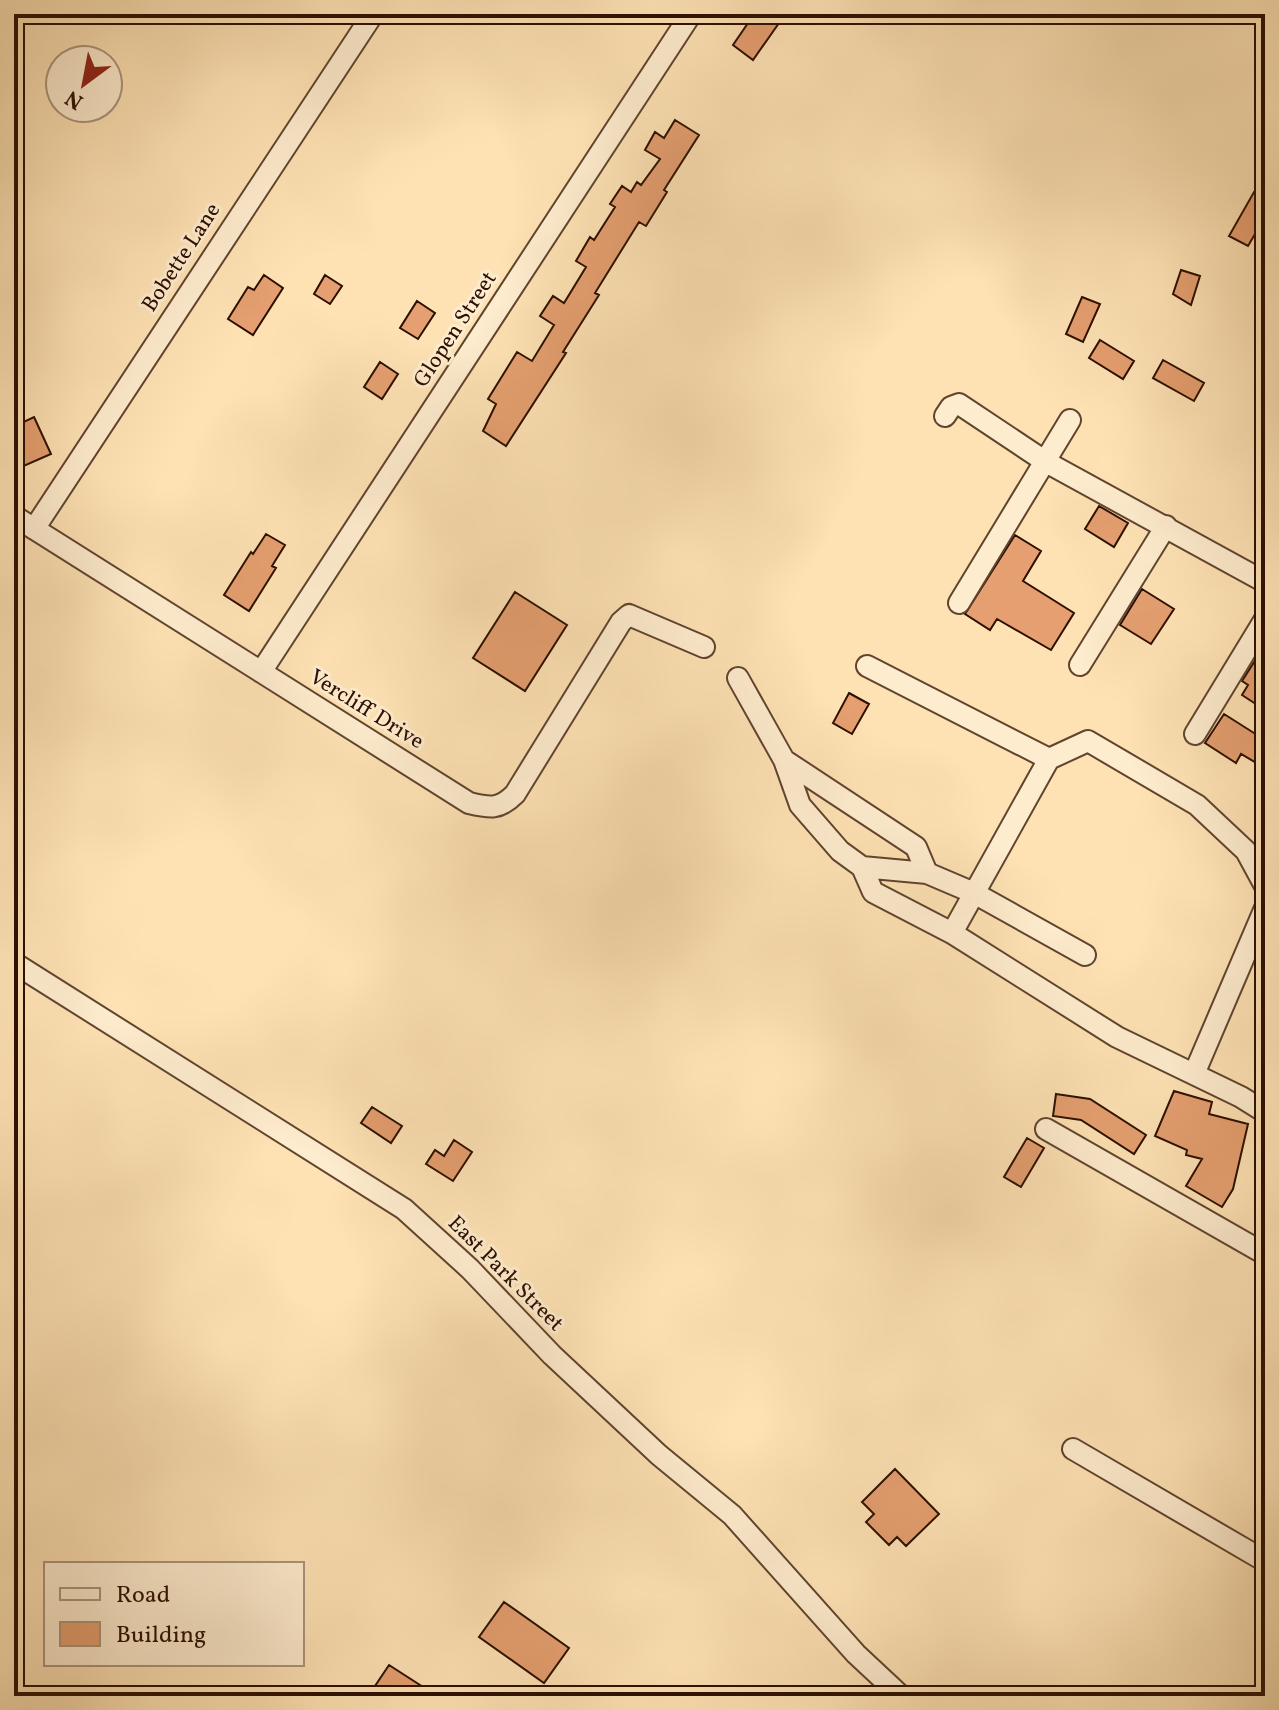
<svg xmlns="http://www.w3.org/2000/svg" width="1279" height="1710" font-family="Vollkorn,serif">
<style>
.building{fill:#e59f70;stroke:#2c0f01;stroke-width:2}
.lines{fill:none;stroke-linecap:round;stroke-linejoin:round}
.minor-casing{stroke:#60442e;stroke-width:24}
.minor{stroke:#feecce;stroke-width:20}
.labels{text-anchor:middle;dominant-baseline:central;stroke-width:6;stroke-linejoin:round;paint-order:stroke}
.street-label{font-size:22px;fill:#2c0f01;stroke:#feecce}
</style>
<rect width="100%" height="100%" fill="#fee2b4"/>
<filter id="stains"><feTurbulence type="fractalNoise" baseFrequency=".0025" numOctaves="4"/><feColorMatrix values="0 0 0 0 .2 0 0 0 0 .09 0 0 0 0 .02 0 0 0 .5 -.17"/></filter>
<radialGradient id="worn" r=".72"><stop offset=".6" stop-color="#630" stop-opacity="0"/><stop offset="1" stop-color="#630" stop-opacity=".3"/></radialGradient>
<path class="building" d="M734 14H766L779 23 753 60 733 45 748 23Z
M675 120 699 135 664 190 667 192 646 226 639 222 595 293 599 295 563 352 566 353 506 446 483 431 496 404 488 399 517 352 532 361 554 325 540 316 553 296 564 303 586 267 576 261 590 237 594 240 615 207 610 204 622 186 631 192 637 182 641 185 660 159 645 150 655 132 664 138Z
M1254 192 1265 198V217L1248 246 1229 236Z
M1181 270 1200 276 1191 305 1173 294Z
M264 275 283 288 253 335 228 319 248 287 254 290Z
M325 275 342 286 330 304 314 294Z
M1082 297 1100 304 1083 342 1066 334Z
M417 301 435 313 418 339 400 328Z
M1100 340 1134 361 1123 379 1089 358Z
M1163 360 1204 383 1194 401 1153 378Z
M380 362 398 374 382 399 364 387Z
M34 417 51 454 19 468 14 458V444L22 441 15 426Z
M1099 506 1128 523 1114 547 1085 529Z
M266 534 285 545 272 566 276 568 249 611 224 595 251 552 253 554Z
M1015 535 1041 551 1023 581 1074 613 1051 650 997 619 990 630 965 614Z
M1142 589 1174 609 1151 644 1120 625Z
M515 592 567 625 525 691 473 658Z
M1265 645V710L1242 695 1248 685 1242 681Z
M849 693 869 704 852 734 833 723Z
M1224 714 1265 740V768L1241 754 1236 763 1205 743Z
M1174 1091 1212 1102 1209 1114 1248 1124 1233 1189 1222 1207 1186 1186 1202 1159 1186 1155 1187 1150 1155 1136Z
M1056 1094 1090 1099 1146 1135 1134 1154 1081 1120 1053 1116Z
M372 1107 402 1126 391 1143 361 1123Z
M1027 1138 1044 1148 1021 1187 1004 1177Z
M454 1140 472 1152 453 1181 426 1164 435 1150 444 1156Z
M895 1469 939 1514 906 1546 897 1537 889 1545 866 1522 874 1514 862 1502Z
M504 1602 569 1648 544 1683 479 1637Z
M389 1665 437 1696H383L373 1689Z"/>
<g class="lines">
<defs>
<path id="minor" d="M945 416 951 407 959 404 1046 462 1265 582
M14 516 469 803C490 808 499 810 515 794L621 622 629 615 704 647
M34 529 373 14
M959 603 1070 420
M1080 665 1166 526
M867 666 1049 759 1088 741 1197 805 1246 851 1265 886
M261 672 691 14
M738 678 784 760 800 805 840 851 862 867 873 892 952 933 1117 1037 1241 1097 1265 1112
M1195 734 1265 619
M784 760 916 847 927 873
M862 867 927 873 974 893 1085 955
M952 933 1049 759
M14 963 404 1209 470 1269 552 1355 659 1455 732 1515 856 1654 901 1696
M1194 1074 1265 908
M1046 1129 1265 1254
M1073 1449 1265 1561"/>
</defs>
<use href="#minor" class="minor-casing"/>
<use href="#minor" class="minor"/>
</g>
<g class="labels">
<g class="street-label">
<text transform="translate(182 258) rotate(-57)">Bobette Lane</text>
<text transform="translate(456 330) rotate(-57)">Glopen Street</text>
<text transform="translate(366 710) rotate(32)">Vercliff Drive</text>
<text transform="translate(505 1274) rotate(45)">East Park Street</text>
</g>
</g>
<rect width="1279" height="1710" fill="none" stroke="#fee2b4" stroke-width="48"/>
<rect x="16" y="16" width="1247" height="1678" fill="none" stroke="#2c0f01" stroke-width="4"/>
<rect x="24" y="24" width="1231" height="1662" fill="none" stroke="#2c0f01" stroke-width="2"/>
<rect x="44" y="1562" width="260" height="104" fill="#feecce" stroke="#aa947c" stroke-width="2"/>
<rect x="60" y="1588" width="40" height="12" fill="#feecce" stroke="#aa947c" stroke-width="2"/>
<text x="116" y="1602" font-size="24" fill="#2c0f01">Road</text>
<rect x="60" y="1622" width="40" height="24" fill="#e59f70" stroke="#aa947c" stroke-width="2"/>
<text x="116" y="1642" font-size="24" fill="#2c0f01">Building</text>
<g transform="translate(84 84) rotate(212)"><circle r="38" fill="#feecce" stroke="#aa947c" stroke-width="2"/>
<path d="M0-6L14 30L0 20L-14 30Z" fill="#8f2418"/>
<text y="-12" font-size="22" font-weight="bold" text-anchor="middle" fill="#2c0f01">N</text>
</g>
<rect width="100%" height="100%" filter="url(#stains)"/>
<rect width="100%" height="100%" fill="url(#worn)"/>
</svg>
